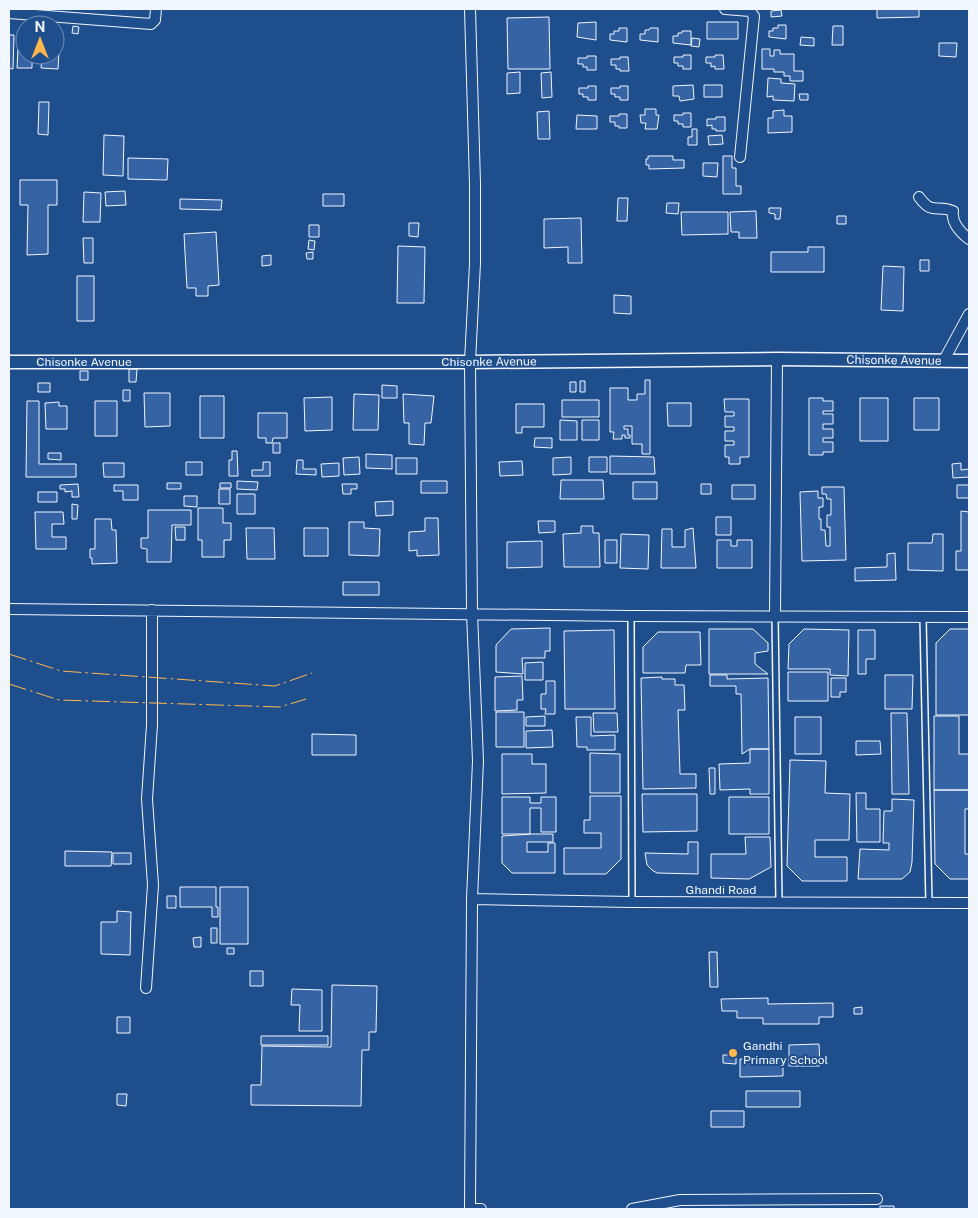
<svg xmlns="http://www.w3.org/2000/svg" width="978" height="1218" font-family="'Public Sans',sans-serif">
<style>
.building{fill:#3563a3;stroke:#f2f6ff}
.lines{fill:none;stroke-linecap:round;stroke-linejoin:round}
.service-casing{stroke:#f2f6ff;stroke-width:8}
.minor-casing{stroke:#f2f6ff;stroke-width:12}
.tertiary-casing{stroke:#f2f6ff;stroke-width:15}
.service{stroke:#1f4e8c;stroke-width:5}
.minor{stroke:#1f4e8c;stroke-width:10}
.tertiary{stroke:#1f4e8c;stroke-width:12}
.power{stroke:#ffb74d;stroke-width:1;stroke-dasharray:18 4 2.5 4;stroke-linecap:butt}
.poi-dot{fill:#ffb74d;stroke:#1f4e8c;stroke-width:2}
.labels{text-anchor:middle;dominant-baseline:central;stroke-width:4;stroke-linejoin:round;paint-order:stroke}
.street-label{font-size:12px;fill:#f2f6ff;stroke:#1f4e8c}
.poi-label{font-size:12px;fill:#f2f6ff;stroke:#1f4e8c;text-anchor:start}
</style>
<rect width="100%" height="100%" fill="#1f4e8c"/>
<path class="building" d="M877 9H919V17L877 18Z
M781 10 782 16 771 17V11Z
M549 17 550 69H508L507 18Z
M596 22V40L577 37 578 23Z
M707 22H738V39H707Z
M778 25H786V39L769 37V31H773V28H778Z
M73 26 79 27 78 34 72 33Z
M833 26H843V45H832Z
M619 28H627V42L610 40V34H614V31H619Z
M650 28H658V42L640 40V34H645V30H649Z
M682 31H691V45L673 43V36H678V33H682Z
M9 35H14L13 69 9 68Z
M55 35H60L58 69 41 68 42 55H55Z
M801 37 814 38V46L800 45Z
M692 38 700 39 699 47 691 46Z
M939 43H957L956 57 939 56Z
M18 48H25V55H32V68H17Z
M762 49H770V56H774V50H780V54H794V71H803V81H790V76H784V72H774V69H762Z
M683 55H691V69H683V66H678V63H674V57H683Z
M715 55H723L724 69H715V66L711 67V63H706V57H715Z
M587 56H596V70H587V67H583V64H578V58H587Z
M620 57H628L629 71H620V69H616V65H611V59H620Z
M520 72V93L507 94V73Z
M551 72 552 97 542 98 541 73Z
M768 78 781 79V83L795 84 794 101 773 100V96L767 97Z
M693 85 694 99 680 101 679 96H673V86Z
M704 85H722V97H704Z
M588 86H596V100H588V97H583V94H579V88H588Z
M620 86H628V100H620V97H615V94H611V88H620Z
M799 94H808V100H800Z
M39 102H49L48 135 38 134Z
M645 109H656V115H659L657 129H645L646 123H641L640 115H645Z
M784 110V116H792V132L768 133V118H773V111Z
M549 111 550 139H538L537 112Z
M683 113H691V127H683V124H678V121H674V115H683Z
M619 114H627V128H619V126H615V122H610V116H619Z
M577 115 597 116V129H576Z
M716 117H725V131H716V129H712V125L707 126V119H716Z
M692 129H697V145H688V137H692Z
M104 135 124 136 123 176 103 175Z
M722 135 723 144 709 145 708 136Z
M648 156H673V160H684V168L649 169V165H646V159H648Z
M723 156H732V168H736V186H741V194H723Z
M128 158 168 159 167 180 128 179Z
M703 163H718L717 177 703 176Z
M20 180H57V205H48V254L27 255 28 205H20Z
M125 191 126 205 106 206 105 192Z
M84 192 101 193 100 222H83Z
M323 194H344V206H323Z
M618 198H628L627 221H617Z
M180 199 222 200 221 210 180 209Z
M667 203H679L678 214 666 213Z
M769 208H781L780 219H775V214L769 213Z
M756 211 757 238H739V232H731L730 212Z
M681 212H728V234L682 235Z
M837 216H846V224H837Z
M581 218 582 263H568V247L544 248V219Z
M409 223H419L418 237 409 236Z
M309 225H319V237H309Z
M216 232 219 285 208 286V296H196V288H187L184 234Z
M83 238H93V263H84Z
M309 240 315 241 314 250 308 249Z
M398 246 425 247 424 303H397Z
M808 247H824V272H771V252H808Z
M313 252V259H307L306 253Z
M271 255V265L262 266V256Z
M920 260H929V271H920Z
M883 266 904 267 903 311 881 310Z
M77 276H94V321H77Z
M614 295 631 296V314L614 313Z
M129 369H137L136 382H129Z
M80 371H88V380H80Z
M645 380H650V454H642V444H632V426H624V429H628V435H630V438H625V435H622V439H613L614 432H610V388H628V400H637V394H645Z
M580 381H585V392H580Z
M570 382H576V392H570Z
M38 383H50V392H38Z
M382 385 397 386V398H382Z
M123 390H130V401H123Z
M144 393H170V426L145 427Z
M354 394 379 395 378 430H353Z
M403 394 434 396 431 423H425L424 445 409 444V423H404Z
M200 396H224V438H200Z
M332 397V430L305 431 304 398Z
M809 398H823V401H833V411H823V414H833V424H823V429H833V438H823V442H833V452H823V455H809Z
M860 398H888V441H860Z
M914 398H939V430H914Z
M724 399H749V457H740V464H729V457H725V445H734V441H725V431H734V427H725V416H734V412H725Z
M562 400H599V417H562Z
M27 401H39V464H76V477H26Z
M95 401H117V436H95Z
M59 402V406H67V429H46L45 403Z
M667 403H691V426H668Z
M516 404H544V427H522V433H516Z
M258 413H287V438H273L272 443H266V438H258Z
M560 420 577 421V440H560Z
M582 420H599V440H582Z
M535 438H552V448L534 447Z
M273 443H280V453H273Z
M232 451H237L238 476H229V460H232Z
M48 453H61V460L48 459Z
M366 454 392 455V469L366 468Z
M610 456 654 457 655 474H610Z
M359 457 360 474 344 475 343 458Z
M571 457V474L553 475V458Z
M589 457H607V472H589Z
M396 458H417V474H396Z
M297 460H303V469H316V475L296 474Z
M522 461 523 475 500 476 499 462Z
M186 462H202V475H186Z
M263 462H270V476H252V470H263Z
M103 463H124V477H104Z
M339 463V476L322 477 321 464Z
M961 463V470L969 469V477L953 478 952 464Z
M561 480H603L604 499H560Z
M237 481 258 482 257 490 237 489Z
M421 481H447V493H421Z
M633 482H657V499H633Z
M167 483H181V489H167Z
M220 483H231V488H220Z
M78 484 79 497H72V491L65 492V489H60V485Z
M342 484H357V489H351V494H343Z
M701 484H711V494H701Z
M114 485H138V500H123V491H114Z
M732 485H755V499H732Z
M957 485H969V498H957Z
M822 487H844L846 560 802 561 800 492 818 491V498H823V507H819V519H821V530H825L826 546H830V527H827V515H831V499H827L826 494H822Z
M219 489H230V504H219Z
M38 492H57V502H38Z
M237 494H255V514H237Z
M184 496H197V507L184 506Z
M393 501V515L376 516 375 502Z
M72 504 78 505 77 519H72Z
M198 508H223V523H231V540H224V557H202V540H198Z
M148 510H191V525H172L171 562H147V549L141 548V538H148Z
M961 511 969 512V570H956V551H961Z
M35 512H63L64 524H52V537H66V549H36Z
M716 517H731V535H716Z
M425 518H438L439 555 417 556V550L409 551V532L425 531Z
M95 519H111L112 530H116L117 563 92 564V558H90V549H95Z
M538 521H555V532L539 533Z
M349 522H364V528L380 529 379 556 349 555Z
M581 526H593V533H599L600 567H564L563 534 581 533Z
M175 527H185V540H176Z
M246 528H274L275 559H247Z
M304 528H328V556H304Z
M693 528 696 568H661L662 529H672V547H685V530Z
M621 534 649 535 648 569 620 568Z
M933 534H943V571L908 570V543H932Z
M605 540H617V563H605Z
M717 540H731V546H737V540H752V568H717Z
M542 541V567L507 568V542Z
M895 553 896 580 855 581V568L887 567V554Z
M343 582H379V595H343Z
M550 628V651H545V658H522L523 674 496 672V645L511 629Z
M709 629H753L768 643V651L755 653V664L768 674H709Z
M804 629 849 630 848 676 830 675V669H788L789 644Z
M950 629H969V715H936V643Z
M614 630 615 709H565L564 631Z
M858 630H875V659H866V674H858Z
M658 632H700L701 665H686L685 673H643V647Z
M543 662V680H525V663Z
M788 672H828V701H788Z
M710 675H727V679L768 678 769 749H750L742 754 741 694H736V686H710Z
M885 675H913L912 709H885Z
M522 676 523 700H517V710L495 711V677Z
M662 677V679H675V685H684L685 710H678L680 774H696V788L643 789 641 678Z
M831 678H846V692H840V697H831Z
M546 681H555V714H545L546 709H541V694H546Z
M496 712H524V747H496Z
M593 713H617L618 732H594Z
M891 713H907L909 794H892Z
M545 716V726H526V717Z
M934 716H959V754H969V790H934Z
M576 717H591V736L615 735V750H587V747H577Z
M795 717H821V754H795Z
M552 730 553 747 526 748V731Z
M312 734 356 735V755H312Z
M856 741H880L881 754 856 755Z
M750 749H769V794H750V789L720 790 719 764 750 763Z
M590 753 620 754V793H590Z
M502 754H532V764H546V793L502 794Z
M790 760 826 761 825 793 850 794 849 840H815V857H847V881H802L787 866Z
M709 768H715V794H710Z
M934 790H969V809H965V854H969V879H950L935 864Z
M856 793H866V809H880V842H857Z
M642 794H697V831L643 832Z
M590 796H621V859L606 874H564V848H601V833H584V820H590Z
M502 797H530V803H541V797H556V832H541V808H530V834H502Z
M729 797H769V834H729Z
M892 799 914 800 912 862 910 872 902 879H858L860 849 889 850V843H883L884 811H892Z
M532 834H553V842H527V852H548V843H555V873H512L502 863V836Z
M745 837H770L771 867 749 879 711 878V854H746Z
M688 842H698V874L657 873 652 870 647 865 645 853 688 854Z
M65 851 112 852 111 866H65Z
M113 853H131V864H113Z
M180 887H216V907H218V917H212V907H180Z
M220 887H248V944H220Z
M167 896H176V908H167Z
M117 911 131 912 130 955 101 954V922H117Z
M211 928H217V943H211Z
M201 937V947H194L193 938Z
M227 948H234V954H227Z
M709 952H717L718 987H710Z
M250 971H263V986H250Z
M332 985 377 986 376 1032H369V1050H362L361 1106 251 1105V1085H261L262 1046 331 1047Z
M292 989 322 990V1031H299L300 1005H291Z
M768 998V1004L833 1003V1017H819V1024H763V1018H737V1011H722L721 999Z
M862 1007V1014H854V1008Z
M117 1017H130V1033H117Z
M261 1036H328V1045H261Z
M819 1044 820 1066H789V1045Z
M723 1055H736V1064L723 1063Z
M783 1058V1076L740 1077V1059Z
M746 1091H800V1107H746Z
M117 1094H127L126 1106 117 1105Z
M711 1111H744V1127H711Z
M880 1206H894V1209H880Z"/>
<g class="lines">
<defs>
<path id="service" d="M631 616 632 902
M775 616 779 902
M923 618 929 904"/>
<path id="minor" d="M725 9 750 11 754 16 740 157
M9 13 151 24 155 20 156 9
M919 197C933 216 936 204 953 211 951 223 960 232 969 239
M944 360 969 314
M9 609 631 616 969 617
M775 615 777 359
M472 899 632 902 969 903
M146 988 153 885 147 799 152 725V610
M470 1209 472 899 478 761 472 613 470 362 475 263V184L470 9
M470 1209H481
M632 1209 680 1200 877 1199"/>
<g id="tertiary">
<path id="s1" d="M9 362H470L777 359 969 361"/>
</g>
</defs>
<use href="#service" class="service-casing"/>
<use href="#minor" class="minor-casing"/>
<use href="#tertiary" class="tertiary-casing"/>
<use href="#service" class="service"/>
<use href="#minor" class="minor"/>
<use href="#tertiary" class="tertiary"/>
<path class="power" d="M9 654 61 671 275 686 312 673
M9 684 59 700 280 707 306 699"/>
</g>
<circle class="poi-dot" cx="733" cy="1053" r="5"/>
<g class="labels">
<g class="street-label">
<text stroke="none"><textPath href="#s1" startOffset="885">Chisonke Avenue</textPath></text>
<text stroke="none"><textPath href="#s1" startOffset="480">Chisonke Avenue</textPath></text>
<text stroke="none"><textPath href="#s1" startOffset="75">Chisonke Avenue</textPath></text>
<text x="721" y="890">Ghandi Road</text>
</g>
<g class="poi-label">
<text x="743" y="1046">Gandhi<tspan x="743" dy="14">Primary School</tspan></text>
</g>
</g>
<rect width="978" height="1218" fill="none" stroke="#f2f6ff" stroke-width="20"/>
<g transform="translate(40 40)"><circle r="24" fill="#1f4e8c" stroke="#7391ba"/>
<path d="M0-4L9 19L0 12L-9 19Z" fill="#ffb74d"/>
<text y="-8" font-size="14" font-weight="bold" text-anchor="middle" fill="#f2f6ff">N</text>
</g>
</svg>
